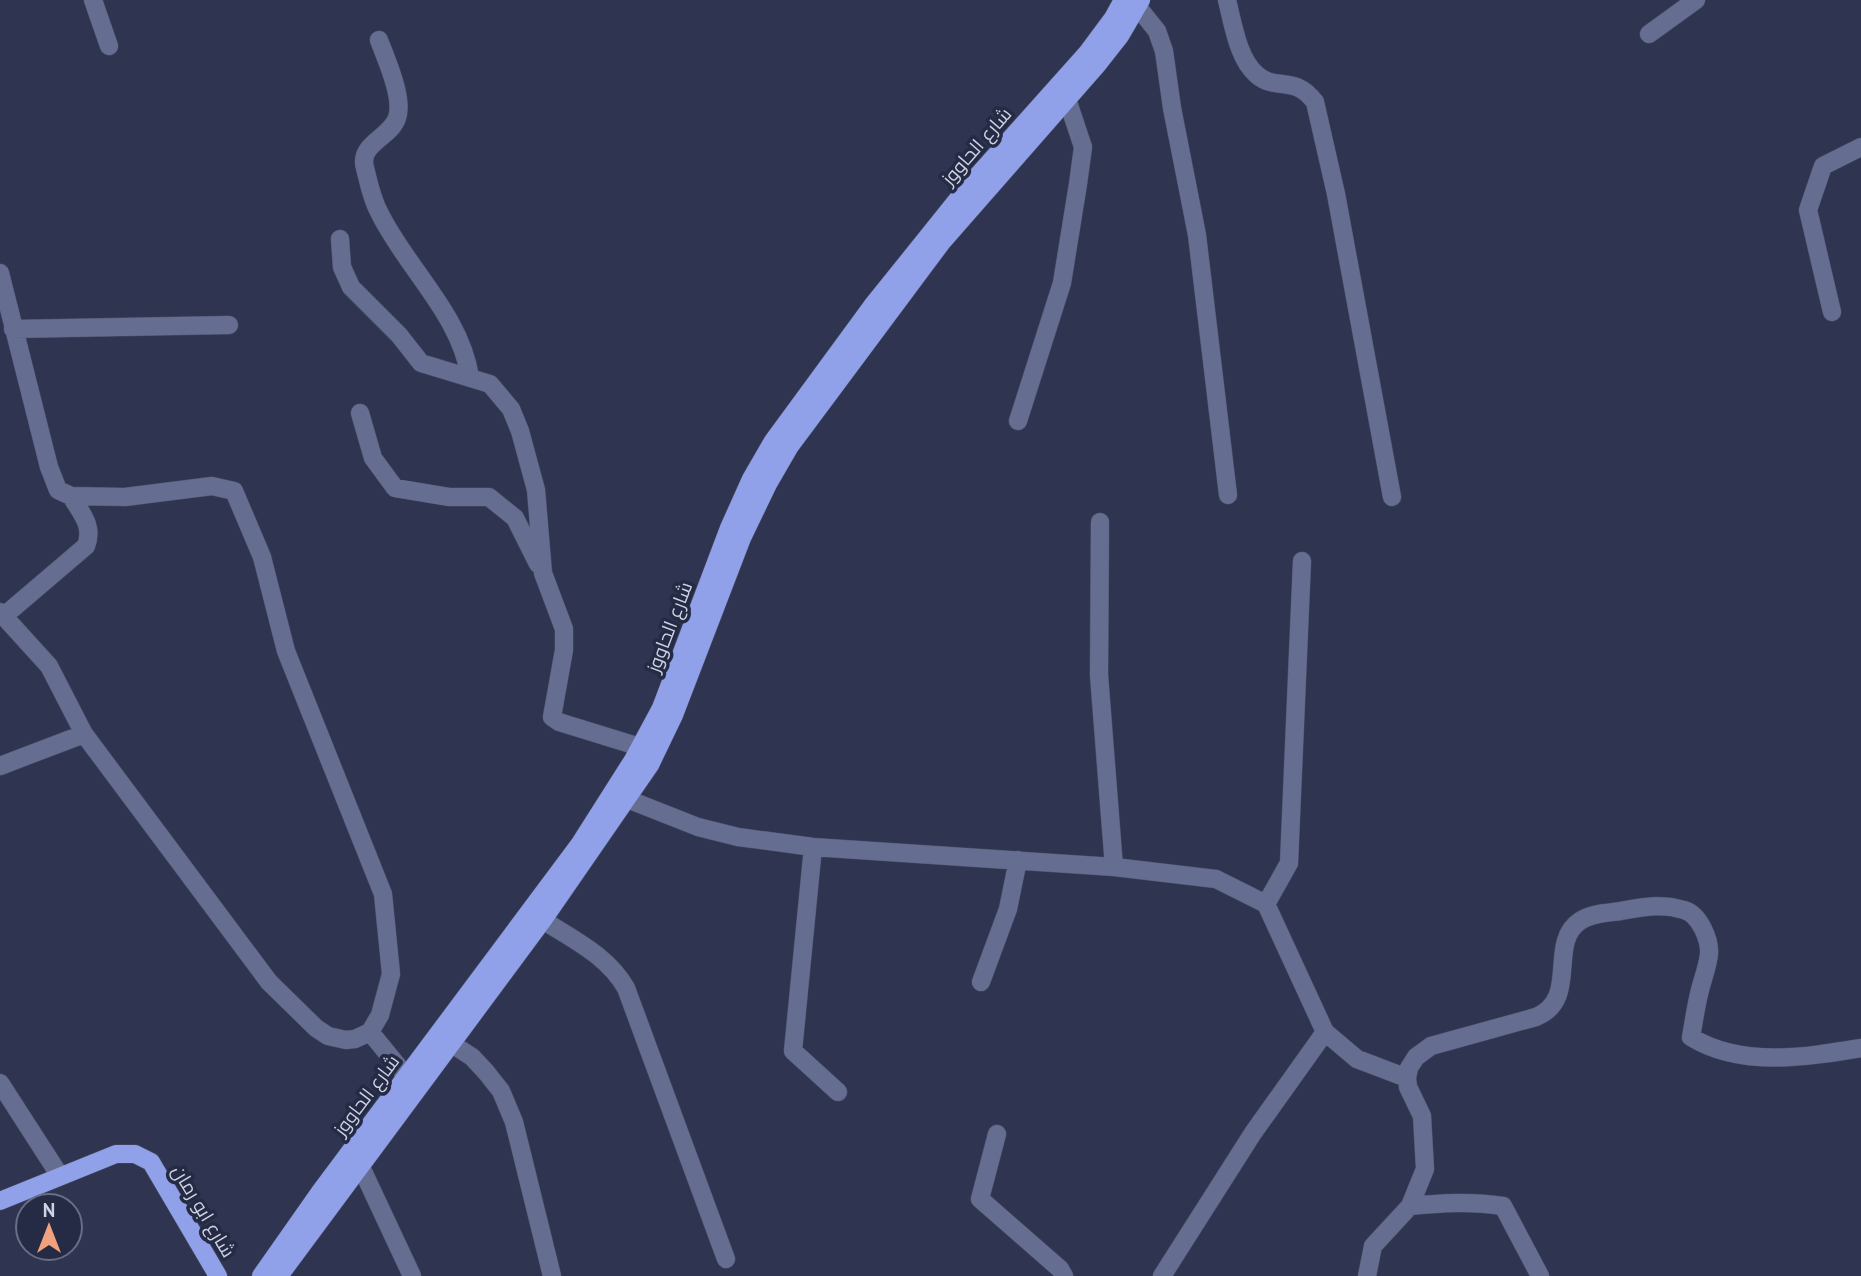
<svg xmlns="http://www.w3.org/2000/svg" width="1861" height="1276" font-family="'PT Sans',Cairo,sans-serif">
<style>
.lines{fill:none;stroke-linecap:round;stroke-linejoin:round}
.minor-casing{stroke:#4b516b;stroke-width:19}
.major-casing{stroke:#4b516b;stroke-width:19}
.minor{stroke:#656d90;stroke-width:18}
.major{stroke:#91a1e9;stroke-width:18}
.labels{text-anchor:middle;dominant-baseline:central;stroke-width:7;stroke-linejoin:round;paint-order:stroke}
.street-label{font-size:19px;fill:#cdd2e4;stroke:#252b45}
</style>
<rect width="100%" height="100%" fill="#2f3550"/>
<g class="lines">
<defs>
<path id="minor" d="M93 0 109 46
M1227 0C1233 24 1238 59 1257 75 1277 92 1294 74 1315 102L1336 194 1392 497
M1137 6 1157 31 1164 51 1172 108 1197 235 1228 495
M1649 34 1696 0
M379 40C386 59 404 98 397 118 390 138 358 144 365 168 369 184 372 200 380 214 408 270 460 314 470 377
M340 239 342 267 351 287 399 335 421 363 490 384 511 409 520 431 536 490 543 573 564 629V650L552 717 559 722 653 751
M0 273 49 467 58 490 71 496 125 497 212 486 234 491 262 557 286 651 383 894 391 974 380 1015 370 1032 406 1076
M1832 312 1808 210 1823 166 1861 147
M13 329 229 325
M360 413 373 458 395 488 449 497H489L515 518 538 564
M1018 421 1062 283 1078 184 1083 147 1067 99
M1100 522 1099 675 1114 867
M0 612 49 666 84 734 269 982 316 1028 328 1036 346 1040 355 1039 370 1032
M4 616 86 546C94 526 81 513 71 496
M0 766 84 734
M627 799 698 827 738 837 813 847 1114 867 1216 879 1266 904 1325 1032 1357 1059 1407 1078
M813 847 793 1051 838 1092
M1266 904 1289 863 1302 561
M543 920C573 940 607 955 626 988L726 1259
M981 982 1008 909 1018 860
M452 1044 472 1057 486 1072 501 1091 514 1122 552 1276
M0 1083 60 1176
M997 1134 980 1199 1060 1269 1064 1276
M361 1167 412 1276
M1410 1206C1441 1203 1471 1201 1503 1206L1540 1276
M1162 1276 1253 1133 1325 1032
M1367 1276 1373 1246 1410 1206 1425 1169 1422 1116 1408 1087 1407 1078 1409 1068 1416 1057 1431 1046 1536 1017C1580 999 1547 943 1580 921 1591 913 1608 913 1621 911 1643 907 1662 903 1684 910 1699 914 1710 939 1709 954 1708 965 1703 978 1700 990 1696 1005 1694 1021 1691 1037 1741 1068 1806 1057 1861 1048"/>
<path id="major" d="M0 1201 116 1154H135L151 1162 218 1276
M261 1276 320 1192 579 845 633 760 661 708 729 528 751 479 773 441 872 306 970 184 1087 53 1113 18 1123 0
M279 1276 543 920 650 765 674 715 742 538 768 484 790 446 942 242 1098 64 1120 36 1141 0"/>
</defs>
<use href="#minor" class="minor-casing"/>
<use href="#major" class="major-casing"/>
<use href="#minor" class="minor"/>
<use href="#major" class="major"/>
</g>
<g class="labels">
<g class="street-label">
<text transform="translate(976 146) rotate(-49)">شارع الحاووز</text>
<text transform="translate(669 627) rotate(-69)">شارع الحاووز</text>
<text transform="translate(366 1095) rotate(-53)">شارع الحاووز</text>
<text transform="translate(204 1211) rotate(59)">شارع ابو رمان</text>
</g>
</g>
<g transform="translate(49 1227)"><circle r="33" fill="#252b45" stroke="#686e85" stroke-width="2"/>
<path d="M0-5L12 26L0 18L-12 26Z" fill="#f1a17d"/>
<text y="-10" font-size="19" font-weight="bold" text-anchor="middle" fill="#cdd2e4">N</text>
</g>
</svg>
